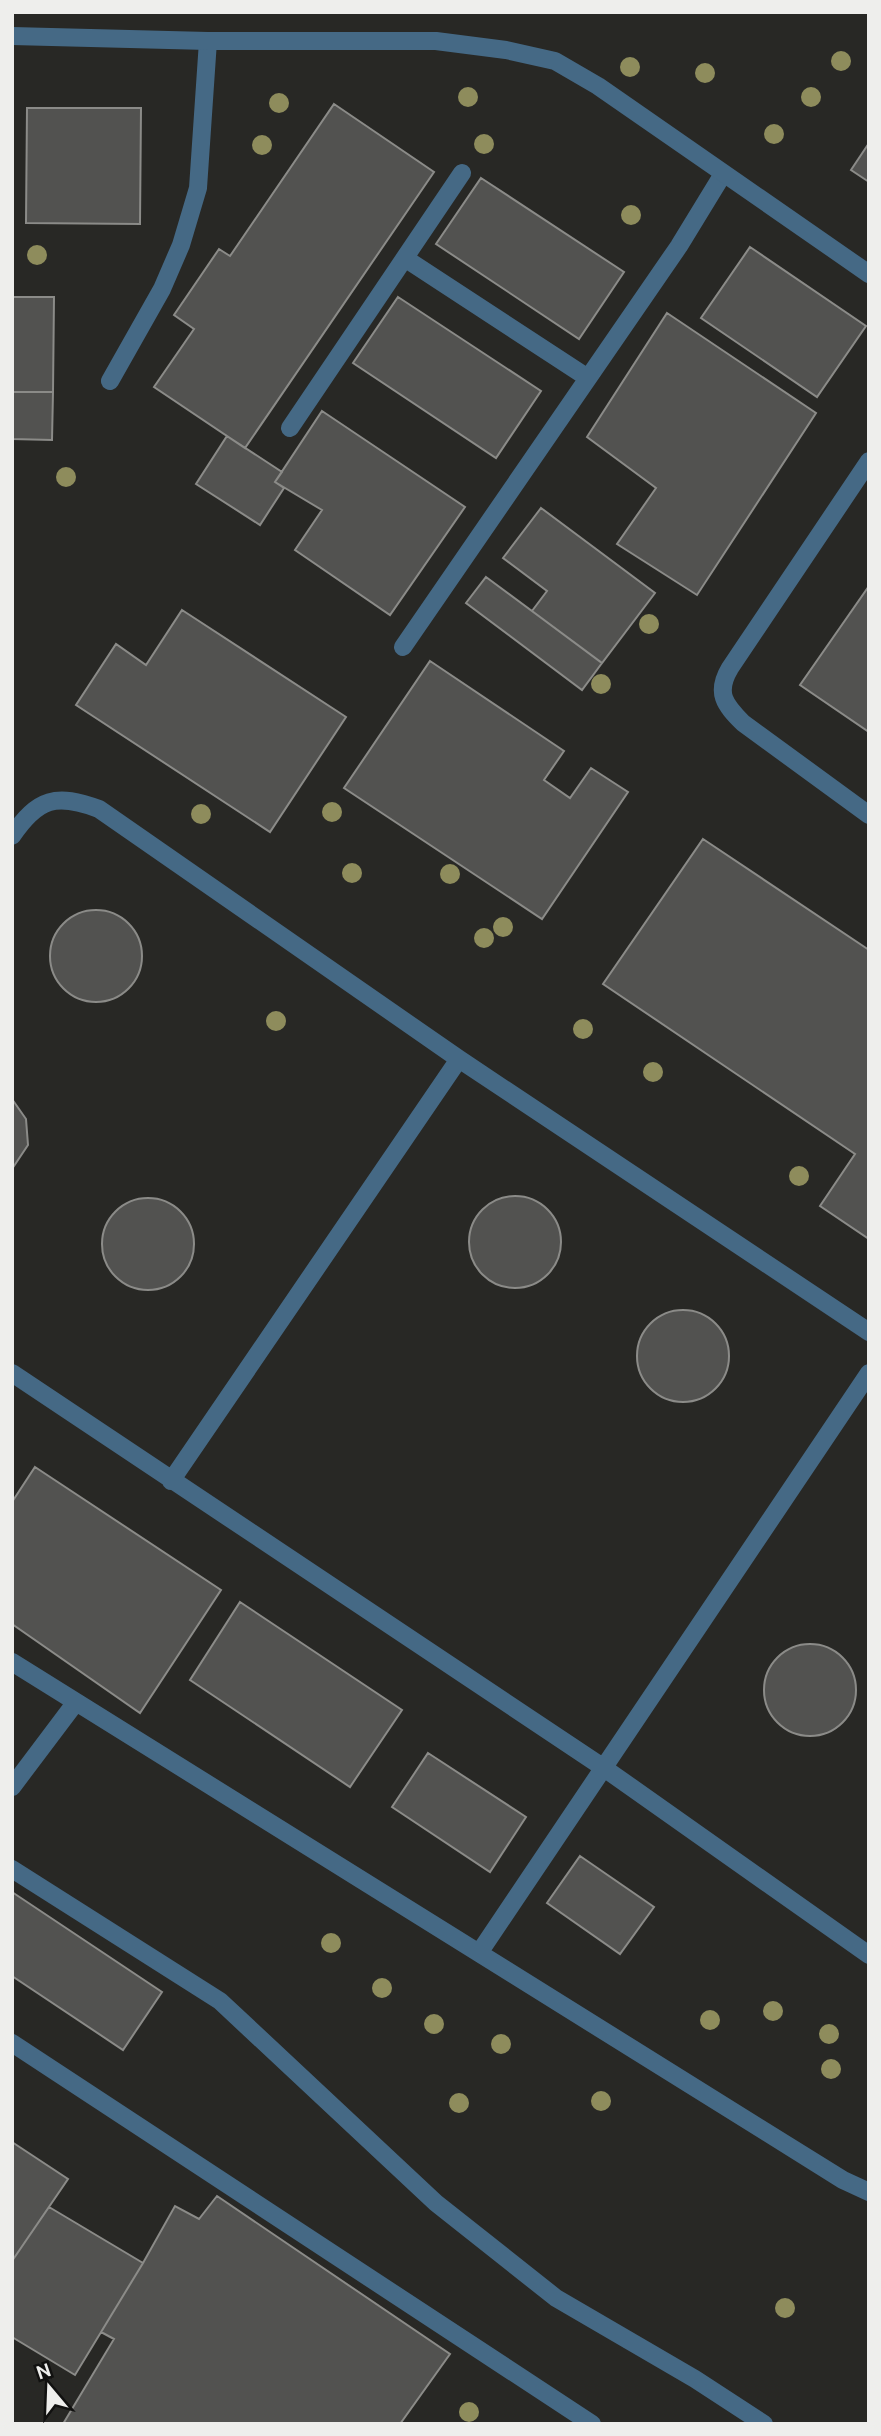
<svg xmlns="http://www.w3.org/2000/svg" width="881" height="2436" font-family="Ubuntu,sans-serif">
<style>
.building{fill:#525250;stroke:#8b8b88;stroke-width:2}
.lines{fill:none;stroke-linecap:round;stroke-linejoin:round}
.lane{stroke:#456985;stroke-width:18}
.street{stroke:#456985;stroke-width:18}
.tree{fill:#8e8c5c}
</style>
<rect width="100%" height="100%" fill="#282825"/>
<path class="building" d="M334 104 434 172 245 448 154 387 194 329 174 315 219 249 230 256Z
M27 108H141L140 224 26 223Z
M869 143V182L851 170Z
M481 178 624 272 579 339 436 244Z
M750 247 866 326 817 397 701 318Z
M12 297H54L53 392H12Z
M398 297 541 391 496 458 353 363Z
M667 313 816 413 697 595 617 544 656 488 587 437Z
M12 392H53L52 440 12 439Z
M322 411 465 507 390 615 295 550 322 510 275 482Z
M227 436 282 472 275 482 284 488 260 525 196 484Z
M541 508 655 593 602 663 532 611 547 591 503 558Z
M486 577 602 663 582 690 466 603Z
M869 586V732L800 685Z
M182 610 346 717 270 832 76 705 116 644 146 665Z
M430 661 564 751 544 780 570 798 591 768 628 792 542 919 344 788Z
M703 839 869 950V1239L820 1206 855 1154 603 984Z
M50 956a46 46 0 1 1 92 0a46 46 0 1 1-92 0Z
M12 1099 26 1119 28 1145 12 1169Z
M469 1242a46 46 0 1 1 92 0a46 46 0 1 1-92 0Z
M102 1244a46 46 0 1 1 92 0a46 46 0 1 1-92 0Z
M637 1356a46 46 0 1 1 92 0a46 46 0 1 1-92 0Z
M35 1467 221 1590 140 1713 12 1624V1502Z
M240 1602 402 1710 350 1787 190 1680Z
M764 1690a46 46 0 1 1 92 0a46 46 0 1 1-92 0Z
M428 1753 526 1817 490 1872 392 1807Z
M580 1856 654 1907 620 1954 547 1903Z
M12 1892 162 1992 123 2050 12 1976Z
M12 2142 68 2179 12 2261Z
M217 2196 450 2354 400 2424H63L114 2339 101 2332 143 2263 175 2206 199 2219Z
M49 2207 143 2263 75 2375 12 2337V2261Z"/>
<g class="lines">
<path class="lane" d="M406 259 588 378
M110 381 162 289 181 245 198 188 208 41
M290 428 462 173
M869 461 730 668C715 693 725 705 743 723L869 815
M403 647 679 246 723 174
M12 836C38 798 56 793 99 809L459 1059 869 1332
M12 1373 604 1768 869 1955
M171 1481 459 1059
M12 1662 843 2180 869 2192
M12 1787 76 1702
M12 1869 220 2001 436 2203 556 2298 695 2379 764 2424
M479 1953 869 1373
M12 2043 592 2424"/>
<path class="street" d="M12 36 208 41H436L506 50 555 61 598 86 869 274"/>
</g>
<g class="tree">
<circle cx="841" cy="61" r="10"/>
<circle cx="630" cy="67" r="10"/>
<circle cx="705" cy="73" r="10"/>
<circle cx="468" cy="97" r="10"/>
<circle cx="811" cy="97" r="10"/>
<circle cx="279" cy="103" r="10"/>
<circle cx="774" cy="134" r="10"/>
<circle cx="484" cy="144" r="10"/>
<circle cx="262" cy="145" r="10"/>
<circle cx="631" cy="215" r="10"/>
<circle cx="37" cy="255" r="10"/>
<circle cx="66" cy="477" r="10"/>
<circle cx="649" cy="624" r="10"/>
<circle cx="601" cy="684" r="10"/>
<circle cx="332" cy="812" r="10"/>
<circle cx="201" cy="814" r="10"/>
<circle cx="352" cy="873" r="10"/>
<circle cx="450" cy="874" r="10"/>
<circle cx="503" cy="927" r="10"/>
<circle cx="484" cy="938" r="10"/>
<circle cx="276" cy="1021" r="10"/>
<circle cx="583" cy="1029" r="10"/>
<circle cx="653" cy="1072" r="10"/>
<circle cx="799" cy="1176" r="10"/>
<circle cx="331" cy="1943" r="10"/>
<circle cx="382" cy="1988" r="10"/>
<circle cx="773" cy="2011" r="10"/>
<circle cx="710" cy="2020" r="10"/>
<circle cx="434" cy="2024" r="10"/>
<circle cx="829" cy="2034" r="10"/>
<circle cx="501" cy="2044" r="10"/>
<circle cx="831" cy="2069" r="10"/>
<circle cx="601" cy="2101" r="10"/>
<circle cx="459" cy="2103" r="10"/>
<circle cx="785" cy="2308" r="10"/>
<circle cx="469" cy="2412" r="10"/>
</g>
<rect width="881" height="2436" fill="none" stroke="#eeeeec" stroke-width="28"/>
<g transform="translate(49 2387) rotate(341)" stroke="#111110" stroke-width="5" paint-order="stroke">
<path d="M0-5L12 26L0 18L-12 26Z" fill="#eeeeec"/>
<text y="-10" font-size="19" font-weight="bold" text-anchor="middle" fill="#eeeeec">N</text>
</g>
</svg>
